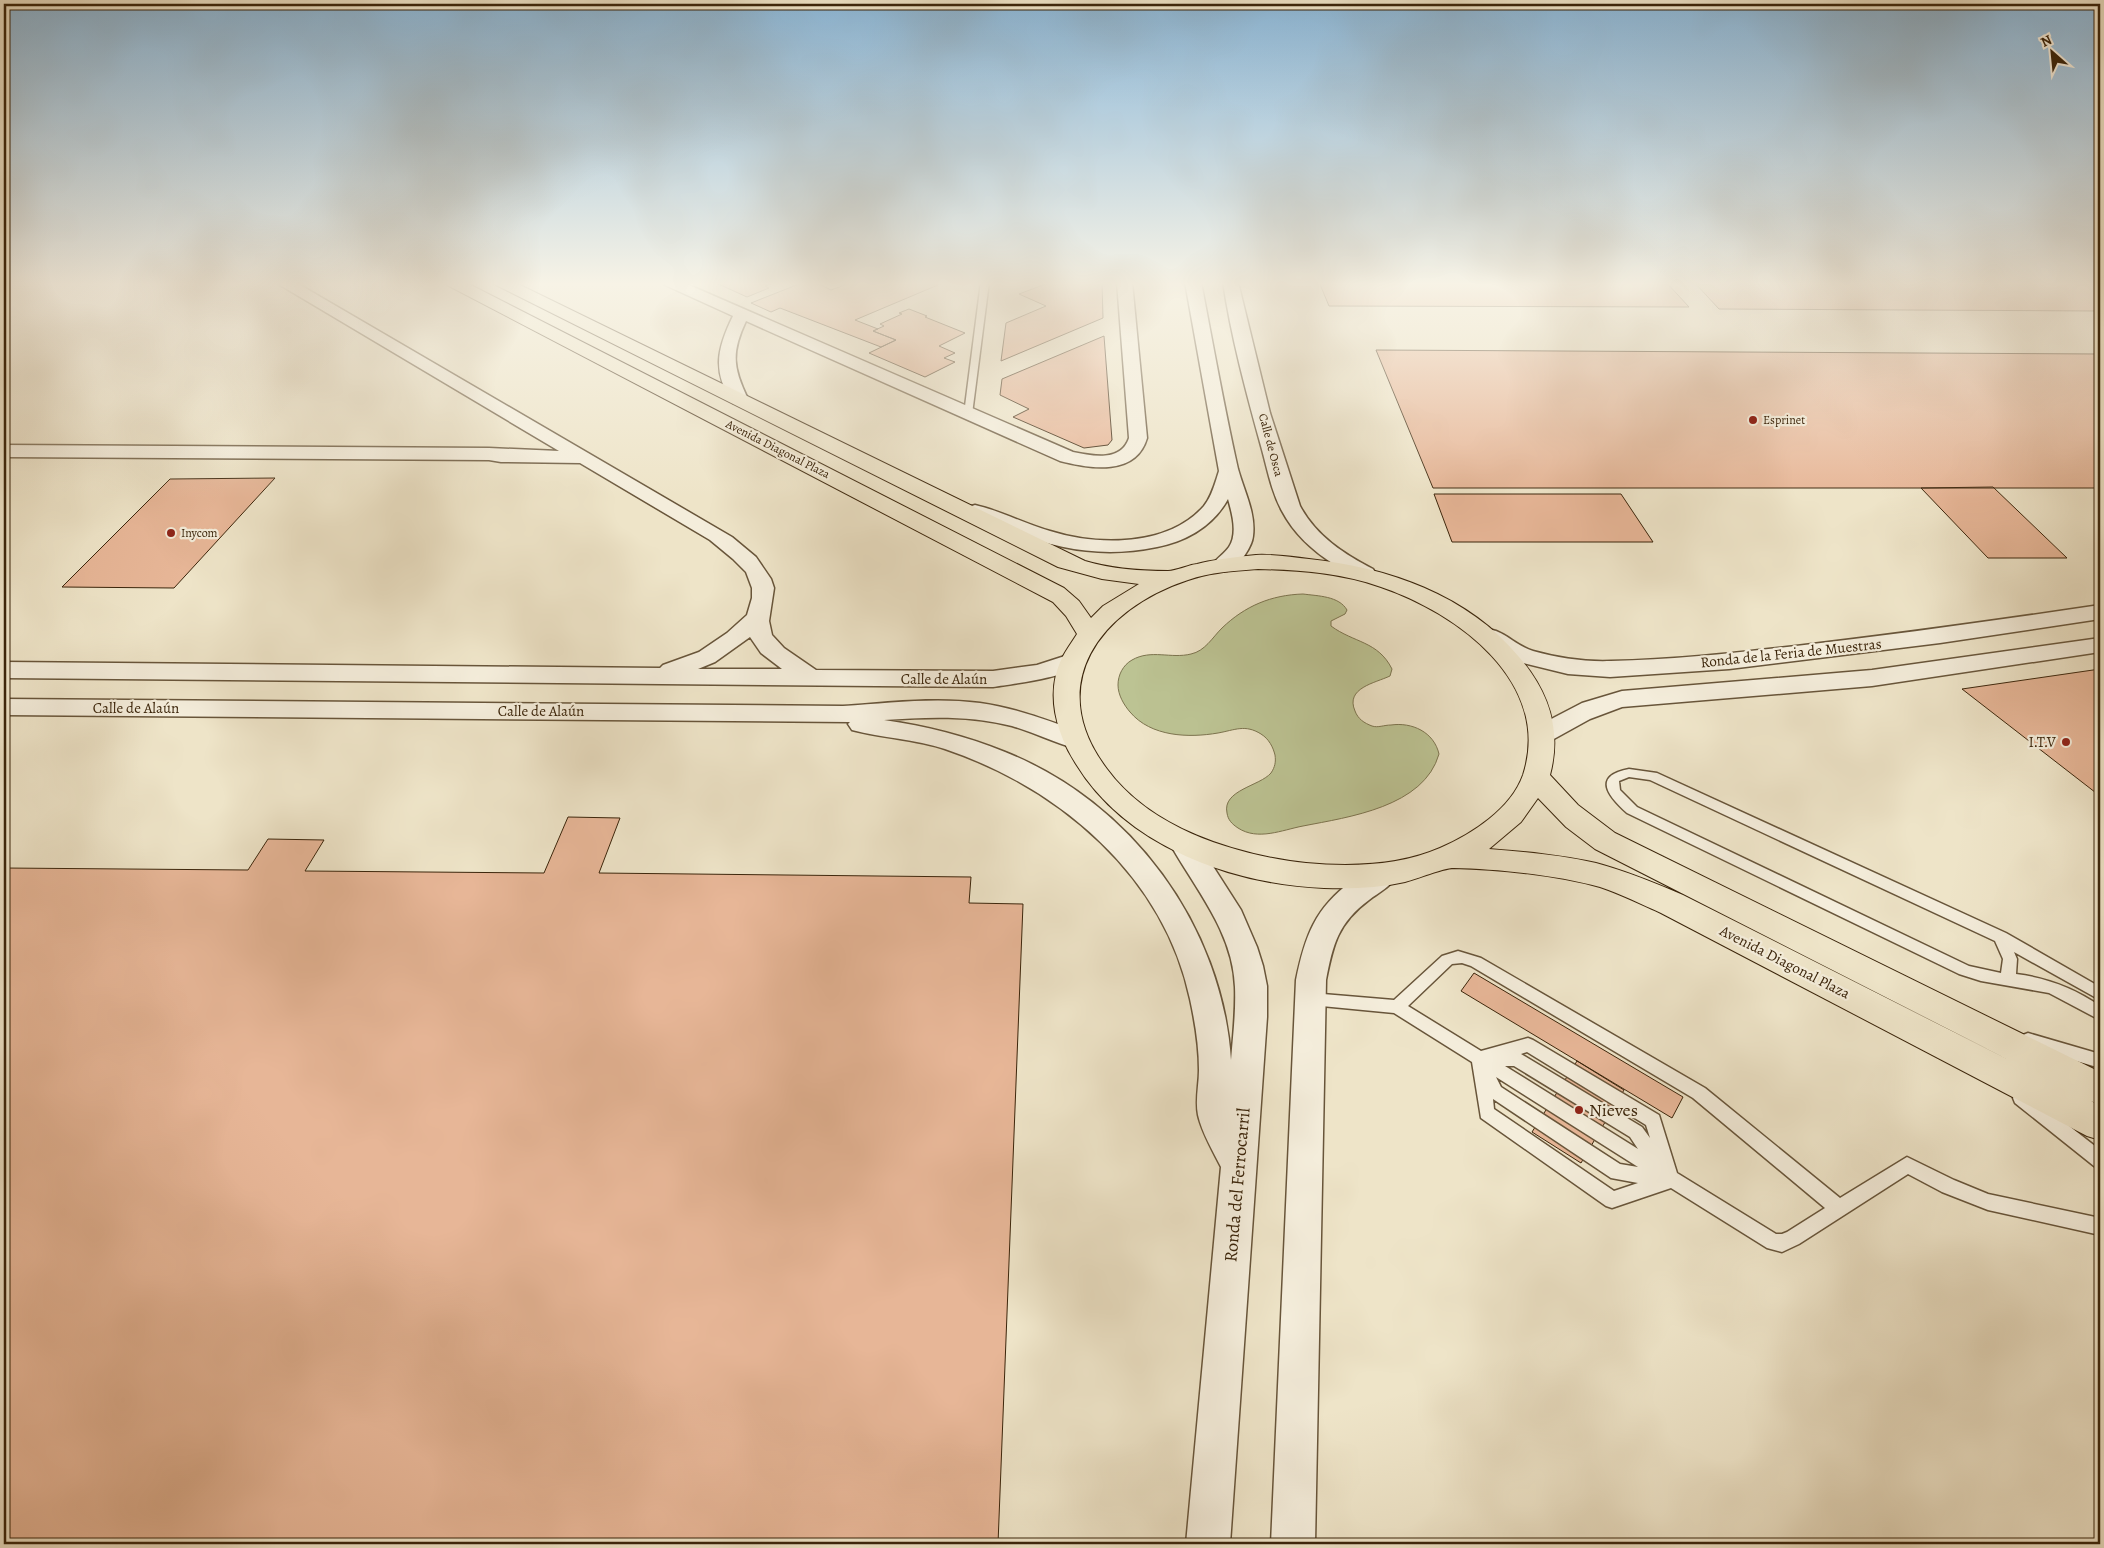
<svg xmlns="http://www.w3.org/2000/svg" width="2104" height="1548" font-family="Alegreya,serif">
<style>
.green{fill:#bcc393;stroke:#7c744f}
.building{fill:#e7b697;stroke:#3b250b}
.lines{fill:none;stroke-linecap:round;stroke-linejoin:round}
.lane-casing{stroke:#68553a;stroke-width:3}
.street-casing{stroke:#68553a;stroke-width:3}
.primary-casing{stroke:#3b250b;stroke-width:2}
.lane{fill:#f4eddb;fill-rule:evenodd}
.street{fill:#f4eddb;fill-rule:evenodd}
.primary{fill:#eee4c8;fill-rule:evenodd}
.poi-dot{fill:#8f2418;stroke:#f4eddb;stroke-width:2}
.labels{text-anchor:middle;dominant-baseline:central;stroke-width:4.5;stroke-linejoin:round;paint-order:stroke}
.far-poi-label{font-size:12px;fill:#3b250b;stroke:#f4eddb;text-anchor:start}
.far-street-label{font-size:12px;fill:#3b250b;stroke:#f4eddb}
.street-label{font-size:15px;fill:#3b250b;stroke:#f4eddb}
.poi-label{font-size:15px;fill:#3b250b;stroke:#f4eddb;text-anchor:end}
.near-poi-label{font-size:18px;fill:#3b250b;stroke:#f4eddb;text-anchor:start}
.near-street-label{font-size:18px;fill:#3b250b;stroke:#f4eddb}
</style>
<rect width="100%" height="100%" fill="#eee4c8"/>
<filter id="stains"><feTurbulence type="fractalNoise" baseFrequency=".004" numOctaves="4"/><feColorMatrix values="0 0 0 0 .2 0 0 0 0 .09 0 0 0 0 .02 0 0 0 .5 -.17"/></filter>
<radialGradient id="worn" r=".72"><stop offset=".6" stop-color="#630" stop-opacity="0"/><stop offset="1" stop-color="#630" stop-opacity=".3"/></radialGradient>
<path class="green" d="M1303 594C1318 596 1339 596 1347 610L1345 614 1331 621V626C1354 643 1378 641 1392 669L1390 676C1375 683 1345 688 1355 711 1358 719 1364 723 1372 726 1378 728 1384 725 1391 725 1412 722 1434 732 1439 754 1424 807 1349 817 1303 826 1282 830 1258 841 1238 828 1232 824 1228 820 1227 813 1222 790 1260 786 1271 773 1275 767 1276 762 1275 755 1273 747 1269 739 1261 734 1245 724 1235 730 1218 733 1189 738 1151 737 1130 712 1124 705 1118 695 1118 685 1118 675 1123 665 1132 660 1151 649 1171 659 1191 654 1205 651 1212 638 1222 628 1245 606 1271 595 1303 594Z"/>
<path class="building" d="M714 282H775L765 286 769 288 747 297Z
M804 282H815L831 290 853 282H945L855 320 878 329 873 331 896 340 881 347 780 308 771 312 751 303Z
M1051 282H1102L1103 318 1001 361 1006 323 1046 306 1019 294Z
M1319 282H1666L1689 307 1329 306Z
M1694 282H2100V311L1719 309Z
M909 309 927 316 925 317 965 333 939 346 955 353 944 358 955 362 925 377 869 353 896 340 873 331 884 326 880 324 902 314 899 313Z
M1104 336 1112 440 1108 445 1084 448 1013 417 1029 409 1000 395 1002 379Z
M1376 350 2100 354V488H1433Z
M275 478 174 588 62 587 170 479Z
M1993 487 2067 558H1988L1921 488Z
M1434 494H1621L1653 542H1452Z
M2100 669V796L1962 689Z
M568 817 620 818 599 873 971 877 969 903 1023 904 998 1544H4V868L248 870 268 839 324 840 305 871 544 873Z
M1474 973 1683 1097 1672 1118 1461 991Z
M1577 1061 1624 1090 1581 1163 1532 1132Z"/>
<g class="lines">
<defs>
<path id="lane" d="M981 282H989L972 414 968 417 964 414Z
M1629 769 1657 773 2006 933 2100 987V1000L2014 952 2017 959 2016 974C2047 978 2074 988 2100 1006V1020L2049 993 1981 981 1959 974 1627 813C1608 796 1592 776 1629 769ZM1629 777 1650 780 1995 941 2003 959 2001 973 1969 966 1637 807 1620 790 1619 781Z
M1458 951 1481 958 1705 1088 1840 1198 1907 1157 1954 1180 1988 1194 2100 1218V1235L1988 1210 1942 1192 1908 1174 1799 1244 1782 1252 1767 1248 1671 1188 1612 1208 1606 1206 1481 1118 1472 1062 1394 1013 1311 1005 1306 1003 1304 999 1306 995 1311 993 1394 1000 1442 956ZM1462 963 1471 966 1693 1098 1825 1208 1787 1232 1782 1234H1776L1677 1173 1659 1115 1533 1040 1528 1038 1481 1051 1408 1006 1452 964ZM1527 1052 1646 1125 1650 1138 1642 1127 1521 1054ZM1505 1066H1514L1630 1137 1638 1149ZM1496 1077 1638 1167 1620 1164 1501 1087ZM1493 1099 1611 1178 1638 1183 1614 1191 1494 1109Z
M2028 1033 2100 1054V1068L2023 1045 2020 1040 2023 1035Z
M2021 1091 2027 1093 2100 1150V1168L2094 1166 2015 1103 2013 1098 2015 1093Z"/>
<path id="street" d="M277 282H295L732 537 756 557 771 579 774 588 769 621 772 635 784 648 816 670 993 671 1037 665 1071 654 1079 657 1083 662C1073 677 1012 684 993 687L4 678V662L660 668 663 665 699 652 727 633 747 615 752 598V588L746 572 733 559 710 540 580 463 501 462 489 460 4 457V445L489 448 559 451 280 285ZM750 637 761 653 782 669H698L715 662Z
M663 282H682L1073 452C1093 456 1121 462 1129 438L1117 282H1132L1147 438C1136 476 1091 469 1060 461L746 321C731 353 733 368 748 399L745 403 739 404 733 403C711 371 718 347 733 316L665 285Z
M1185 282H1201C1213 344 1224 407 1238 469 1244 491 1256 513 1253 536 1252 547 1240 564 1230 570 1225 572 1220 571 1215 570L1212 565C1217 558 1224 554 1229 547 1238 534 1232 513 1228 499 1213 526 1187 541 1157 547 1085 562 1034 541 968 515L965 511 968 507 975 505C1001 511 1025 524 1050 531 1098 546 1168 547 1204 506 1212 496 1215 483 1219 471Z
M1223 282H1238L1270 413 1300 506C1316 536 1344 554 1373 569L1376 574 1373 579C1358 582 1346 573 1335 565 1313 551 1294 534 1282 511 1271 491 1267 467 1261 446 1246 392 1231 336 1223 282Z
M2100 605V619L1940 643 1843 655 1729 669 1610 677 1568 674 1515 661 1478 640 1474 635 1478 630C1499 624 1513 645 1533 651 1558 658 1585 662 1611 661 1673 660 1735 653 1796 646 1898 634 1999 620 2100 605Z
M2100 638V652L1872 686 1622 707 1590 719 1552 740 1543 743 1534 740 1530 734 1534 728 1582 703 1622 691 1872 670Z
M4 699 843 706C889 703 935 697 980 703 1016 708 1049 721 1083 733L1087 739 1083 745 1074 748C1053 742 1033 732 1012 726 970 715 927 717 884 720 926 726 966 736 1005 752 1131 802 1222 925 1231 1060 1233 1036 1236 1012 1235 987 1233 931 1195 889 1169 842L1173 835 1183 832 1193 835 1241 910 1257 947 1263 966 1267 986V1017L1230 1544H1186L1221 1167C1213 1151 1202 1133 1198 1115 1195 1100 1199 1085 1199 1070 1199 1046 1195 1022 1190 999 1164 876 1060 788 945 749 915 739 882 738 852 730L848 724 850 722 4 715Z
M1383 864 1393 867 1397 875C1391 887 1379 892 1369 900 1338 923 1333 944 1326 980L1315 1544H1271L1296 980C1305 936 1315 908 1352 881 1362 874 1371 868 1383 864Z"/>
<path id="primary" d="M445 282H465L1064 588 1079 601 1091 618 1103 606 1139 584 1102 579 1058 567 496 285 494 282H514L1085 561C1112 569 1140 571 1168 571 1176 571 1188 565 1197 564 1216 559 1236 557 1256 555 1274 554 1292 557 1309 559 1387 567 1468 595 1519 657 1549 692 1562 730 1550 775L1578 805 1615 833 2100 1072V1105L2091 1101 2100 1106V1140L2087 1136 1661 913C1641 904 1621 894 1600 887 1557 875 1498 869 1454 868 1442 868 1418 879 1405 882 1379 888 1351 889 1324 888 1231 884 1126 846 1076 764 1056 733 1045 693 1062 658 1066 650 1072 642 1077 634L1066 616 1053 602 447 285ZM1258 569C1299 570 1341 573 1381 587 1457 613 1553 682 1523 775 1511 809 1472 834 1440 848 1399 866 1350 867 1306 863 1235 855 1151 829 1107 769 1043 685 1100 609 1188 580 1210 572 1235 571 1258 569ZM1538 798 1566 827 1595 849 2009 1060 1683 895C1655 883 1626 871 1596 863 1561 855 1525 852 1489 849L1521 822Z"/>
</defs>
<use href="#lane" class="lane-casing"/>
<use href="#street" class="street-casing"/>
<use href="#primary" class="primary-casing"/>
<use href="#lane" class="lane"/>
<use href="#street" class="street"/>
<use href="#primary" class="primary"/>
</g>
<linearGradient id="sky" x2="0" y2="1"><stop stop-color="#8bb7d8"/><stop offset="0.57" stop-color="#f7f3e6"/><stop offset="1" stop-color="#f7f3e6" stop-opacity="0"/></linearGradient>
<rect width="2104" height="498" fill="url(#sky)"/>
<g class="poi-dot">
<circle cx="1753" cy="420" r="5"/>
<circle cx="171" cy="533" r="5"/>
<circle cx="2066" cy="742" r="5"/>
<circle cx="1579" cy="1110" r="5"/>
</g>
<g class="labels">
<g class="far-poi-label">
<text x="1763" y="420">Esprinet</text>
<text x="181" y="533">Inycom</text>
</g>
<g class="far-street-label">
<text transform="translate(1271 445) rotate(75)">Calle de Osca</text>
<text transform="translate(778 449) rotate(27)">Avenida Diagonal Plaza</text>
</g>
<g class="street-label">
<text transform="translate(1791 653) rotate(-6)">Ronda de la Feria de Muestras</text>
<text x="944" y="679">Calle de Alaún</text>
<text x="136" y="708">Calle de Alaún</text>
<text x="541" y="711">Calle de Alaún</text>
<text transform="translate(1785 962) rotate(27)">Avenida Diagonal Plaza</text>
</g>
<g class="poi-label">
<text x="2056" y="742">I.T.V</text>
</g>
<g class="near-poi-label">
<text x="1589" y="1110">Nieves</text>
</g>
<g class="near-street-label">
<text transform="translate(1237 1185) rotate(-85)">Ronda del Ferrocarril</text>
</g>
</g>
<rect width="2104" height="1548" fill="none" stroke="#eee4c8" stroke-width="20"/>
<rect x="5" y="5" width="2094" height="1538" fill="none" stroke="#3b250b" stroke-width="2.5"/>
<rect x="10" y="10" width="2084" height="1528" fill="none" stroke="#3b250b"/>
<g transform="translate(2052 52) rotate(333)" stroke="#f4eddb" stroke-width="4" paint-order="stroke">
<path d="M0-4L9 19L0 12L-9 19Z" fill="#3b250b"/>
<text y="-8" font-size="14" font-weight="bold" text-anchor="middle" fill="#3b250b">N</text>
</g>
<rect width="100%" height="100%" filter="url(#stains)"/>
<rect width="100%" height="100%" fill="url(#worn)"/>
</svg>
